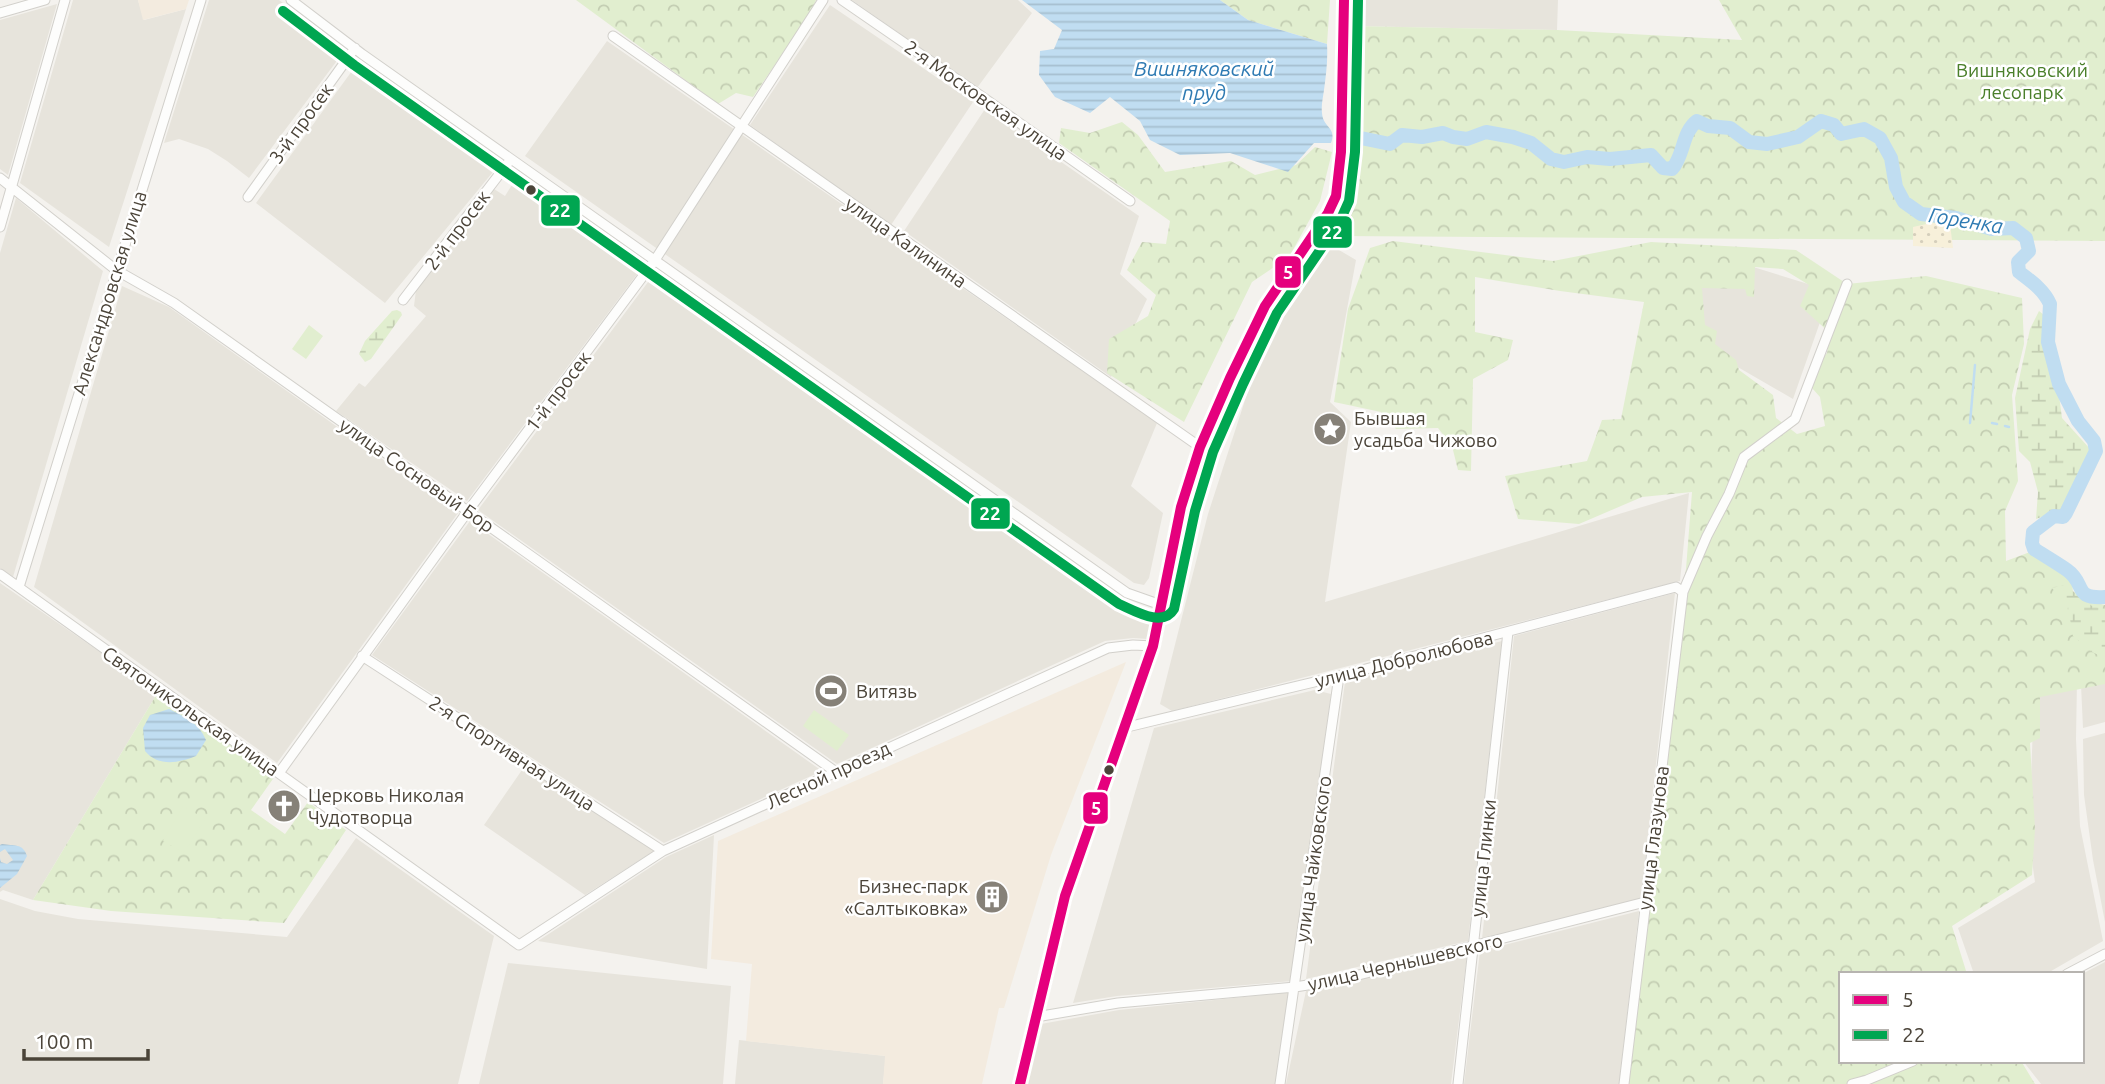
<svg xmlns="http://www.w3.org/2000/svg" width="2105" height="1084" font-family="Ubuntu,sans-serif">
<style>
.residential{fill:#e7e4dc}
.commercial{fill:#f3ebdf}
.forest{fill:url(#forest-crowns);fill-rule:evenodd}
.wetland{fill:url(#wetland-marsh)}
.sand{fill:url(#sand-dots)}
.garden{fill:#e1eecf}
.water{fill:url(#water-rules)}
.lines{fill:none;stroke-linecap:round;stroke-linejoin:round}
.stream{stroke:#c0ddf1;stroke-width:2.5}
.river{stroke:#c0ddf1;stroke-width:14}
.minor-casing{stroke:#d2d0cb;stroke-width:11}
.major-casing{stroke:#d6cebb;stroke-width:15}
.minor{stroke:#fdfdfc;stroke-width:9}
.major{stroke:#f2efe6;stroke-width:12}
.bus-1-casing{stroke:#fff;stroke-width:16}
.bus-2-casing{stroke:#fff;stroke-width:16}
.bus-1{stroke:#e5007d;stroke-width:10}
.bus-2{stroke:#00a651;stroke-width:10}
.bus-dot{fill:#4b4439;stroke:#fff;stroke-width:2.5}
.labels{text-anchor:middle;dominant-baseline:central;stroke-width:5;stroke-linejoin:round;paint-order:stroke}
.park-label{font-size:19px;fill:#4a7f2a;stroke:#fff}
.street-label{font-size:19px;fill:#4b4439;stroke:#fff}
.poi-label{font-size:19px;fill:#4b4439;stroke:#fff;text-anchor:start}
.water-label{font-size:21px;font-style:italic;fill:#2e7ab2;stroke:#fff}
.line-badge{stroke:#fff;stroke-width:2.5}
.badge-label{font-size:19px;text-anchor:middle;font-weight:bold;fill:#fff}
</style>
<defs>
<pattern id="forest-crowns" width="20" height="18" patternUnits="userSpaceOnUse" patternTransform="scale(1.75)"><rect width="20" height="18" fill="#e1eecf"/><path d="M2 6a3 3 0 1 1 6 0M12 15a3 3 0 1 1 6 0" fill="none" stroke="#c3cdb2"/></pattern>
<pattern id="wetland-marsh" width="20" height="14" patternUnits="userSpaceOnUse" patternTransform="scale(1.75)"><rect width="20" height="14" fill="#e1eecf"/><path d="M1 5h8M5 5V1M11 12h8M15 12V8" fill="none" stroke="#c3cdb2"/></pattern>
<pattern id="sand-dots" width="8" height="8" patternUnits="userSpaceOnUse" patternTransform="scale(1.75)"><rect width="8" height="8" fill="#f7f0da"/><path d="M2 2h.1M6 6h.1" fill="none" stroke="#d5cfbc" stroke-width="1.8" stroke-linecap="round"/></pattern>
<pattern id="water-rules" width="6" height="5" patternUnits="userSpaceOnUse" patternTransform="scale(1.75)"><rect width="6" height="5" fill="#c0ddf1"/><path d="M0 2.5h6" fill="none" stroke="#a6bfcf"/></pattern>
</defs>
<rect width="100%" height="100%" fill="#f4f2ee"/>
<path class="residential" d="M73 0H138L144 20 186 9 109 247 20 183Z
M209 0H279L345 50 249 178 227 161 208 149 179 139 164 143Z
M852 0H1018L1032 13 977 88Z
M1355 0H1558L1557 30 1354 26Z
M57 4 8 175 0 169V20Z
M830 5 973 102 891 225 750 125Z
M607 41 1157 423 1131 486 1163 513 1149 578 1144 585 1134 583 525 156Z
M357 64 497 167 385 303 256 203Z
M985 109 1139 216 1120 274 1147 299 1111 377 904 231Z
M515 180 641 269 467 501 336 411 359 383 365 387 426 316 414 306 416 290 494 189 505 196Z
M16 198 103 271 13 577 0 568V253Z
M1322 240 1356 260 1330 402 1351 422 1325 602 1689 493 1680 581 1172 711 1160 704 1208 514 1259 357Z
M1695 249 1831 291 1793 399 1660 322Z
M657 270 1141 609 1152 621 1148 639 1133 638 1105 641 837 764 478 510Z
M122 286 169 307 458 513 277 763 34 587Z
M470 521 822 771 664 843 372 655Z
M0 583 158 692 33 900 3 890 0 892Z
M1675 593 1641 899 1482 939 1514 636Z
M1502 641 1468 941 1306 979 1345 682Z
M2105 679V722L2083 728 2081 685Z
M2077 681 2076 739 2080 826 2103 941 2046 974H1974L1958 928 2035 882 2029 840 2034 694Z
M1315 690 1331 694 1292 981 1117 996 1073 1003 1154 728Z
M2105 733V922L2093 860 2084 795 2083 739Z
M524 767 654 851 585 895 484 825Z
M714 835 707 969 538 941 666 857Z
M356 838 494 936 458 1084H0V899L35 911 78 919 287 937Z
M1639 911 1619 1084H1464L1480 951Z
M1467 955 1451 1084H1286L1306 991Z
M2105 962V1084H2041L2023 1061H2082V974Z
M508 963 731 986 723 1084H479Z
M1290 992 1275 1084H1027L1041 1024 1119 1010Z
M739 1040 886 1056 883 1084H735Z"/>
<path class="commercial" d="M138 0H189L186 9 143 20Z
M1126 662 1051 855 1004 1008H999L982 1084H883L885 1056 746 1041 752 964 711 959 718 841Z"/>
<path class="forest" d="M576 0H816L812 10 753 97 736 93 718 104Z
M1220 0H1330L1327 44 1248 20Z
M1719 0H2105V241L1338 236 1345 201 1351 82 1352 26 1557 30 1742 40Z
M1122 122 1138 135 1165 172 1231 161 1255 175 1296 165 1315 147 1332 152 1320 201 1289 257 1252 282 1184 422 1107 373 1109 339 1148 316 1156 295 1127 270 1142 242 1166 244 1170 221 1059 143 1061 128 1090 133Z
M1393 241 1553 261 1651 242 1796 250 1847 284 1926 276 2022 298 2024 344 2012 395 2018 481 2005 511 2006 561 2030 552 2072 570 2073 597 2105 605V684L2040 697V738L2030 743 2035 829 2032 875 1952 926 1967 974H1841V1061H2021L2035 1084H1625L1645 902 1676 688V622L1686 569 1692 492 1642 497 1579 524 1518 519 1505 476 1587 461 1602 420 1621 419 1644 302 1560 291 1475 277V332L1513 340 1508 360 1473 379 1471 471 1458 470 1452 446 1438 428 1396 429 1381 412 1334 402 1348 309 1370 248ZM1755 267 1783 269 1809 285 1800 306 1830 333 1827 353 1818 363 1812 388 1820 397 1825 426 1797 434 1776 418 1773 395 1739 370 1736 360 1715 344 1717 331 1705 325 1702 288 1745 289 1747 296 1754 297Z
M158 692 275 776 251 810 285 834 308 802 346 830 284 923 111 911 33 900Z"/>
<path class="wetland" d="M397 310 401 312 402 315 371 359 365 362 359 354 365 341 392 311Z
M2039 311 2049 319 2062 418 2091 450 2064 509 2036 519 2038 492 2030 462 2019 451 2015 398 2030 329Z
M2065 585 2092 606 2105 609V658L2092 652 2073 636 2068 607 2052 588Z"/>
<path class="sand" d="M1931 223 1950 224 1953 248 1913 246V227Z"/>
<path class="garden" d="M309 325 323 336 306 359 292 349Z
M814 710 849 735 837 751 803 726Z
M183 806 205 819 184 853 163 841Z"/>
<path class="water" d="M1022 0H1220L1248 20 1327 44C1328 60 1326 75 1324 90 1323 97 1321 106 1322 113 1323 128 1337 127 1331 143H1314L1288 172 1230 153 1180 155 1150 140 1140 121 1110 97 1090 113 1055 97 1039 75 1040 51 1054 49 1062 30Z
M169 709C185 717 199 723 206 740L196 756C179 763 158 767 145 751L143 728 150 715Z
M2 844C14 846 23 843 27 856L17 874 0 888V858L1 862 7 864 13 860 5 849 0 852V845Z"/>
<g class="lines">
<path class="stream" d="M1970 423 1975 365
M1992 423 1997 424
M2005 426 2009 427"/>
<path class="river" d="M1351 136 1390 144 1402 135 1422 137 1443 133 1453 137 1467 139 1486 132 1513 137 1531 143 1551 159 1564 162 1587 157 1610 159 1651 155 1663 168 1672 169C1684 156 1682 132 1697 121L1708 126 1730 128 1749 142 1767 144 1798 137 1821 121 1834 125 1841 134 1864 129 1880 138 1891 158 1896 187 1904 202 1921 214 1956 218 1992 229 2013 228 2026 238 2029 251 2018 262 2019 272C2031 281 2044 290 2050 304L2048 342 2059 384 2078 421 2094 441 2096 451 2066 513 2063 517 2054 516 2033 532 2032 543 2034 549C2045 556 2057 563 2067 570 2087 584 2072 599 2105 597"/>
<defs>
<path id="minor" d="M291 0 362 54 1127 593 1161 605
M842 0 974 91 1130 201
M0 13 45 0
M613 36 1200 447
M0 178 116 270 174 303 836 772
M248 197 355 48
M0 227 65 0
M403 300 511 159
M0 574 519 945 663 851 1108 648 1133 645 1153 646
M19 587 201 0
M362 656 663 851
M1123 728 1339 676 1676 587 1683 592
M279 773 468 511 655 260 823 0
M2067 974 2105 954
M1036 1017 1118 1003 1295 987 1339 980 1645 902
M1280 1084 1339 676
M1458 1084 1508 632
M1624 1084 1683 592 1707 536 1729 494 1744 457 1795 419 1847 284
M1852 1084 1867 1080 1913 1061"/>
<path id="major" d="M1020 1084 1065 896 1153 646 1181 507 1200 447 1230 378 1265 306 1328 213 1336 196 1341 152 1344 0"/>
</defs>
<use href="#minor" class="minor-casing"/>
<use href="#major" class="major-casing"/>
<use href="#minor" class="minor"/>
<use href="#major" class="major"/>
<defs>
<path id="bus-1" d="M1020 1084 1065 896 1153 646 1181 507 1200 447 1230 378 1265 306 1328 213 1336 196 1341 152 1344 0"/>
<path id="bus-2" d="M283 11 354 65 1119 604C1135 611 1163 628 1174 609L1195 511 1213 452 1243 384 1277 313 1340 221 1349 201 1355 152 1358 0"/>
</defs>
<use href="#bus-1" class="bus-1-casing"/>
<use href="#bus-2" class="bus-2-casing"/>
<use href="#bus-1" class="bus-1"/>
<use href="#bus-2" class="bus-2"/>
</g>
<defs>
<symbol id="sight-disc" viewBox="-11 -11 22 22"><circle r="9.5" fill="#868178" stroke="#fff"/><path d="M0-6L1.8-2.2L6-1.7L2.9 1.2L3.7 5.4L0 3.3L-3.7 5.4L-2.9 1.2L-6-1.7L-1.8-2.2Z" fill="#fff"/></symbol>
<symbol id="stadium-disc" viewBox="-11 -11 22 22"><circle r="9.5" fill="#868178" stroke="#fff"/><path d="M0-5a6.5 5 0 1 0 0 10a6.5 5 0 1 0 0-10ZM-3.5-1.8h7v3.6h-7Z" fill="#fff"/></symbol>
<symbol id="church-disc" viewBox="-11 -11 22 22"><circle r="9.5" fill="#868178" stroke="#fff"/><path d="M-1.2-6h2.4v3.5h3.3v2.4h-3.3V6h-2.4V-.1h-3.3v-2.4h3.3Z" fill="#fff"/></symbol>
<symbol id="building-disc" viewBox="-11 -11 22 22"><circle r="9.5" fill="#868178" stroke="#fff"/><path d="M-4-6H4V6H1V3H-1V6H-4ZM-2.5-4.3h1.7v1.8h-1.7ZM.8-4.3h1.7v1.8H.8ZM-2.5-1h1.7V.8h-1.7ZM.8-1h1.7V.8H.8Z" fill="#fff"/></symbol>
</defs>
<g fill-rule="evenodd">
<use href="#sight-disc" x="1311" y="410" width="38" height="38"/>
<use href="#stadium-disc" x="812" y="672" width="38" height="38"/>
<use href="#church-disc" x="265" y="787" width="38" height="38"/>
<use href="#building-disc" x="973" y="878" width="38" height="38"/>
</g>
<g class="bus-dot">
<circle cx="531" cy="190" r="6"/>
<circle cx="1109" cy="770" r="6"/>
</g>
<g class="labels">
<g class="park-label">
<text x="2022" y="70">Вишняковский<tspan x="2022" dy="22">лесопарк</tspan></text>
</g>
<g class="street-label">
<text transform="translate(986 100) rotate(35)">2-я Московская улица</text>
<text transform="translate(301 123) rotate(-54)">3-й просек</text>
<text transform="translate(457 230) rotate(-53)">2-й просек</text>
<text transform="translate(906 242) rotate(35)">улица Калинина</text>
<text transform="translate(109 293) rotate(-73)">Александровская улица</text>
<text transform="translate(558 391) rotate(-53)">1-й просек</text>
<text transform="translate(417 475) rotate(35)">улица Сосновый Бор</text>
<text transform="translate(1404 659) rotate(-14)">улица Добролюбова</text>
<text transform="translate(191 711) rotate(35)">Святоникольская улица</text>
<text transform="translate(512 753) rotate(33)">2-я Спортивная улица</text>
<text transform="translate(828 775) rotate(-25)">Лесной проезд</text>
<text transform="translate(1653 838) rotate(-83)">улица Глазунова</text>
<text transform="translate(1483 858) rotate(-84)">улица Глинки</text>
<text transform="translate(1313 859) rotate(-82)">улица Чайковского</text>
<text transform="translate(1405 962) rotate(-13)">улица Чернышевского</text>
</g>
<g class="poi-label">
<text x="1354" y="418">Бывшая<tspan x="1354" dy="22">усадьба Чижово</tspan></text>
<text x="856" y="691">Витязь</text>
<text x="308" y="795">Церковь Николая<tspan x="308" dy="22">Чудотворца</tspan></text>
<text x="968" y="886" text-anchor="end">Бизнес-парк<tspan x="968" dy="22">«Салтыковка»</tspan></text>
</g>
<g class="water-label">
<text x="1204" y="68">Вишняковский<tspan x="1204" dy="24">пруд</tspan></text>
<text transform="translate(1966 220) rotate(9)">Горенка</text>
</g>
</g>
<g class="line-badge">
<rect x="540" y="194" width="41" height="33" rx="7" fill="#00a651"/>
<rect x="1312" y="215" width="41" height="34" rx="7" fill="#00a651"/>
<rect x="1274" y="255" width="28" height="34" rx="7" fill="#e5007d"/>
<rect x="970" y="497" width="41" height="33" rx="7" fill="#00a651"/>
<rect x="1082" y="791" width="27" height="34" rx="7" fill="#e5007d"/>
</g>
<g class="badge-label">
<text x="560" y="217">22</text>
<text x="1332" y="239">22</text>
<text x="1288" y="279">5</text>
<text x="990" y="520">22</text>
<text x="1096" y="815">5</text>
</g>
<rect x="1839" y="972" width="245" height="91" fill="#ffffff" stroke="#b7b4b0" stroke-width="2"/>
<rect x="1853" y="995" width="35" height="10" fill="#e5007d" stroke="#b7b4b0" stroke-width="2"/>
<text x="1902" y="1007" font-size="21" fill="#4b4439">5</text>
<rect x="1853" y="1030" width="35" height="10" fill="#00a651" stroke="#b7b4b0" stroke-width="2"/>
<text x="1902" y="1042" font-size="21" fill="#4b4439">22</text>
<path d="M24 1049v10h124v-10" fill="none" stroke="#4b4439" stroke-width="3.5"/>
<text x="35" y="1049" font-size="21" fill="#4b4439" stroke="#ffffff" stroke-width="5" paint-order="stroke">100 m</text>
</svg>
